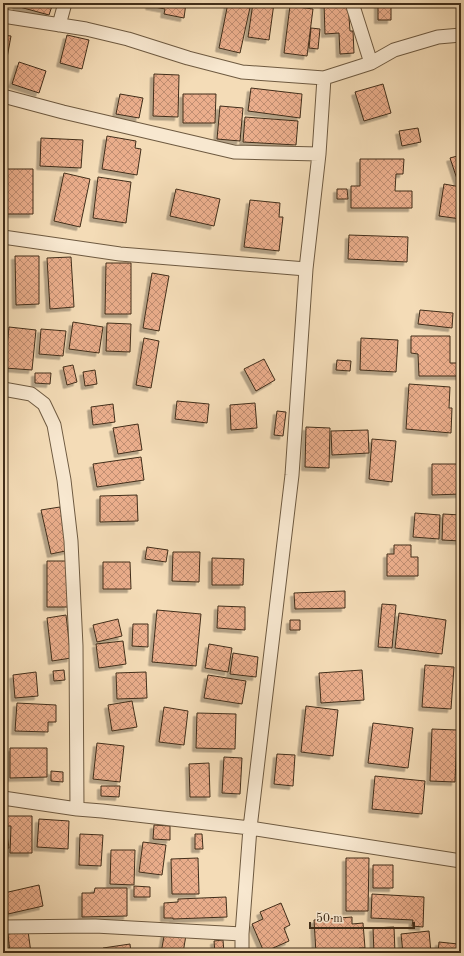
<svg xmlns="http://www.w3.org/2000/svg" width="464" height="956" font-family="'Old Standard TT',serif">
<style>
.building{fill:url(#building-cross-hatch);stroke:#412e1a;filter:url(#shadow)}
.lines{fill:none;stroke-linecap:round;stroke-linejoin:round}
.street-casing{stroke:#6e5a41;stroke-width:15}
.street{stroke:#f8e8d0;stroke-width:13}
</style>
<defs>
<pattern id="building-cross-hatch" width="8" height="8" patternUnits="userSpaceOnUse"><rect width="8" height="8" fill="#ebae8c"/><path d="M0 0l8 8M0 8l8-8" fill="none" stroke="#c08e72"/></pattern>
<filter id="shadow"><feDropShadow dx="-3.5" dy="3.5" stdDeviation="0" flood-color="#0004"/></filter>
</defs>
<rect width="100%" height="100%" fill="#f4dcb7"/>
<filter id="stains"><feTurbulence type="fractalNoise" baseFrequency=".005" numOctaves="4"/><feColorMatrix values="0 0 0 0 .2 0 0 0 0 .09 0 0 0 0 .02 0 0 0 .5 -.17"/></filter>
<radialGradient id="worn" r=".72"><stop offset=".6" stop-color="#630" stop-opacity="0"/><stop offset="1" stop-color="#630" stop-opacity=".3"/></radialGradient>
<path class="building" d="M17 3H53L49 15 16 6Z
M150 3H186L184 18 164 14 165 9 149 6Z
M228 3H251L240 53 219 48Z
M253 3H274L269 40 248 37Z
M324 3H348L350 31H353L354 53 340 54 339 33 325 34Z
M378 3H391V20H378Z
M290 6 313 9 307 56 284 53Z
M311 28 320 29 318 49 309 48Z
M3 35 11 36 3 80Z
M67 35 89 40 82 69 60 63Z
M19 62 46 71 39 93 12 84Z
M154 74 179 75 178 117 153 116Z
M383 84 391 113 364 121 355 92Z
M251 88 302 94 300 118 248 111Z
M120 94 143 98 139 118 116 114Z
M183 94H216L215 123H183Z
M220 106 243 108 240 141 217 139Z
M245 117 298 121 296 145 243 142Z
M418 128 421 142 402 146 399 131Z
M107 136 136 141 135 148 141 149 137 175 102 169Z
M41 138 83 140 81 168 40 166Z
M461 155V181L458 182 450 158Z
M360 159H404L403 174H396L395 191H412V208H351V186H360Z
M3 169H33V214H3Z
M64 173 90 179 80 227 54 221Z
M98 177 131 182 126 223 93 218Z
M444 184 461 187V219L439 216Z
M176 189 220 199 214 226 170 216Z
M337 189H347L348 199H337Z
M250 200 280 203 279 217H283L279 251 244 247Z
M349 235 408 237 407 262 348 259Z
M15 256H39V304L16 305Z
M71 257 74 307 50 309 47 258Z
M106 263H131V314H105Z
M152 273 169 276 159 331 143 328Z
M420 310 453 313 452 328 418 324Z
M73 322 103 327 99 353 69 349Z
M107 323 131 324 130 352 106 351Z
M9 327 36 330 32 370 5 368Z
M41 329 66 331 63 356 39 354Z
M411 336H450V363H460V376H419L418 354 411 353Z
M144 338 159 341 151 388 136 385Z
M361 338 398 340 396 372 360 370Z
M264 359 275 380 256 391 244 369Z
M337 360 351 361 350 371 336 370Z
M73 365 77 382 67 385 63 367Z
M95 370 97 384 85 386 83 372Z
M35 373H51L50 384 35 383Z
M409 384 450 387 449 408H452L451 433 406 429Z
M177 401 209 404 207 423 175 419Z
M255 403 257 428 231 430 230 405Z
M113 404 115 422 93 425 91 407Z
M277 411 286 412 283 436 274 435Z
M138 424 142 450 118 454 113 428Z
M306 427 330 428 329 468 305 467Z
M368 430 369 453 332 455 331 431Z
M372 439 396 441 392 482 369 479Z
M141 457 144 480 97 487 93 464Z
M432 464H461V494L432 495Z
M137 495 138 521 100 522V496Z
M60 507 70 550 51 554 41 510Z
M415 513 440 515 439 539 413 537Z
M443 514 461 515V541L442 540Z
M394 545H411V557H418V576H387V554H394Z
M147 547 168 550 166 562 145 559Z
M173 552H200L199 582 172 581Z
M212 558 244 559 243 585H212Z
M47 561H67L68 607H47Z
M103 562H130L131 589H103Z
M345 591V608L295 609 294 593Z
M382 604 396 605 392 648 378 647Z
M218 606 245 607V630L217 628Z
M157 610 201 614 196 666 152 662Z
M399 613 446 620 442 654 395 648Z
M66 615 71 658 52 661 47 618Z
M118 619 122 636 97 642 93 625Z
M290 620H300V630H290Z
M133 624H148V647L132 646Z
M123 641 126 664 99 668 96 644Z
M209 644 232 648 228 672 205 668Z
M233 653 258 657 256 677 230 674Z
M425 665 454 667 451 709 422 707Z
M64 670 65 680 54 681 53 671Z
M362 670 364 700 321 703 319 673Z
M36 672 38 696 15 698 13 675Z
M146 672 147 698 117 699 116 673Z
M208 675 246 681 242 704 204 698Z
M132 701 137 727 112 731 108 705Z
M17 703 56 705V722H48V732L15 731Z
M306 706 338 710 333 756 301 752Z
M164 707 188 711 184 745 159 742Z
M197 713 236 714 235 749 196 748Z
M373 723 413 728 408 768 368 763Z
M432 729 457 730 455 782 430 781Z
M97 743 124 746 120 782 93 779Z
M10 748H47V777L10 778Z
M277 754 295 755 293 786 274 784Z
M224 757 242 758 240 794 222 793Z
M209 763 210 797H190L189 764Z
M51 771 63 772V782L51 781Z
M375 776 425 781 422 814 372 809Z
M101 786H120L119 797 101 796Z
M3 816H32V853H10L11 826H3Z
M39 819 69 821 68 849 37 847Z
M154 825 170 826V840L153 839Z
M3 828H6L9 848 3 849Z
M80 834 103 835 101 866 79 865Z
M195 834H202L203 849H195Z
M143 842 166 845 162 875 139 872Z
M111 850H135L134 885 110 884Z
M198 858 199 894H172L171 859Z
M346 858H369L368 911H346Z
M373 865H393V888H373Z
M39 885 43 906 8 914 4 893Z
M134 886 150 887V897H134Z
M95 888H127V916L82 917V893H94Z
M372 894 424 897 423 927 412 926 413 920 371 918Z
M226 897 227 917 173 919V918H164V903L178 902V899Z
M281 903 290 925 284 928 289 941 264 952 252 924 263 919 260 912Z
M352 917V924L363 923 365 948H359L360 953H316L314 920Z
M394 927 395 953H374L373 928Z
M28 931 31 953H10L8 934Z
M165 931 186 935 183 953H161Z
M429 931 431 953H403L401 934Z
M223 940 224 953H215L214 941Z
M439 942 458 944V953H438Z
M130 944 131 953H103V948Z"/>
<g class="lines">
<defs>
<path id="street" d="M352 3 371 63
M3 16 86 29 128 39 188 58 242 72 324 78 371 63 394 50 438 37 461 35
M59 25 65 3
M3 96 63 112 234 152 319 154
M3 237 120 254 306 269
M3 389 31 394 44 404 54 425 64 480 71 541 76 646 77 809
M3 798 77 809 102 811 250 828 461 861
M3 927 95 926 242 934
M242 953V934L250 828 292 475 306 269 319 154 324 78"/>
</defs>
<use href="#street" class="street-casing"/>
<use href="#street" class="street"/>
</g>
<rect width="464" height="956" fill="none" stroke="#f4dcb7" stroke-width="16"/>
<rect x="4" y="4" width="456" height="948" fill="none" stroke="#412e1a" stroke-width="2"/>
<rect x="8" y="8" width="448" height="940" fill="none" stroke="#412e1a"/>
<path d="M310 922v6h104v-6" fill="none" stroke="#412e1a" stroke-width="2"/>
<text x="316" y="922" font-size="12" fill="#412e1a" stroke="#f8e8d0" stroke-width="3" paint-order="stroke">50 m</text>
<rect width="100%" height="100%" filter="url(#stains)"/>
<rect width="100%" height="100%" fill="url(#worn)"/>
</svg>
